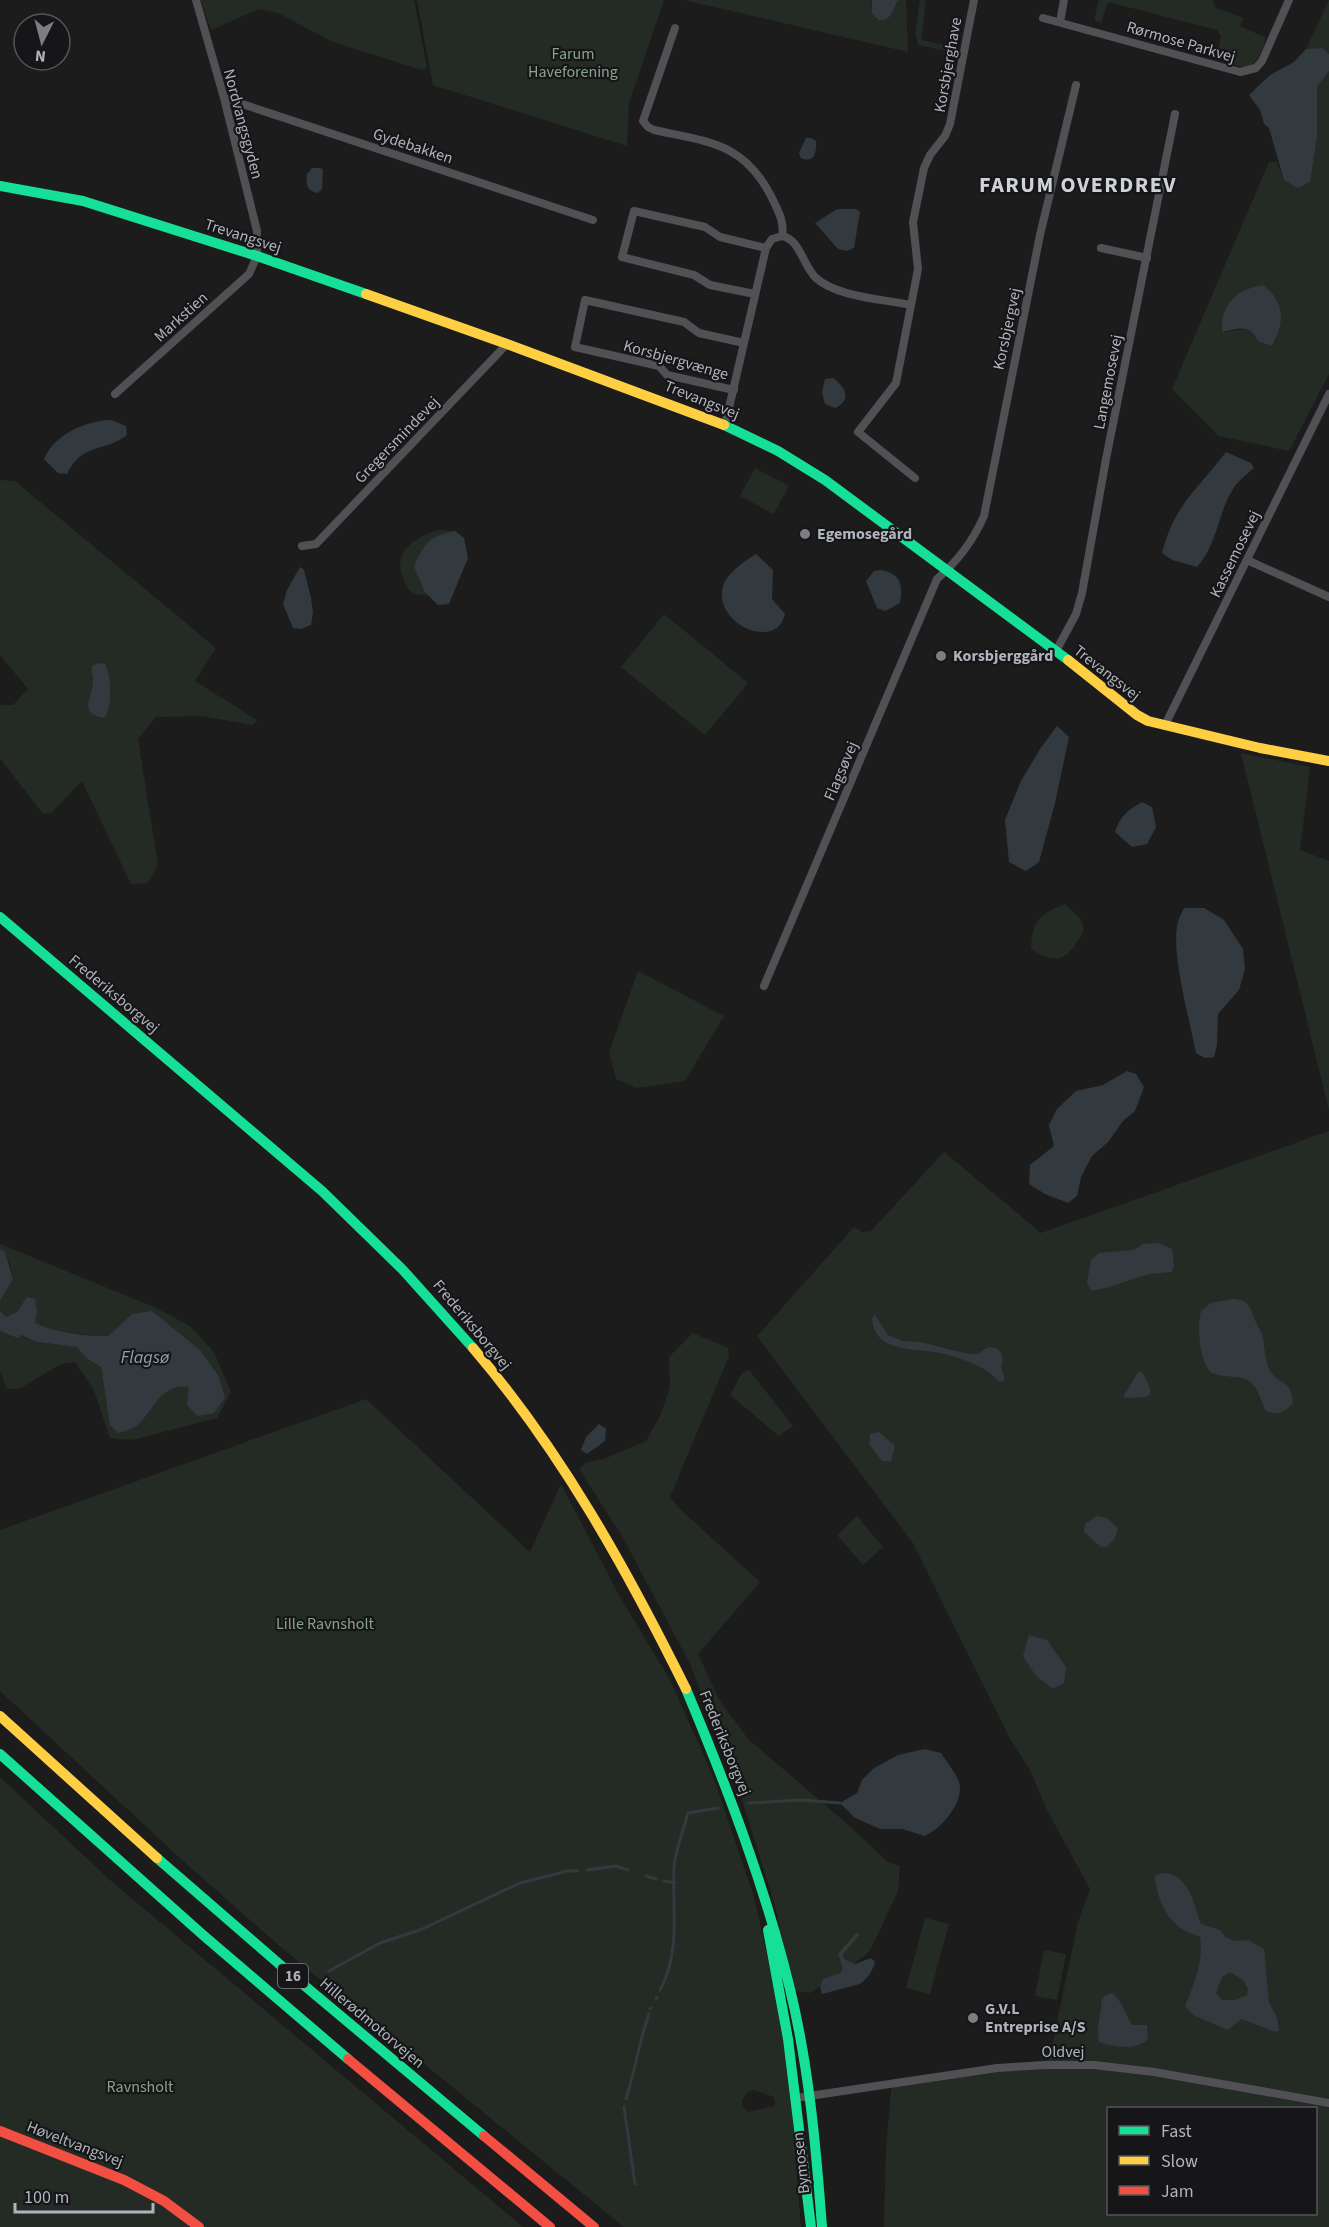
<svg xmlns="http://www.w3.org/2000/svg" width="1329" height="2227" font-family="'Source Sans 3',sans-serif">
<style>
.green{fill:#242b25;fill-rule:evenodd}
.water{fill:#323a3f;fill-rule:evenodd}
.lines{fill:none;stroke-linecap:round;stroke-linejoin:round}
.stream{stroke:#323a3f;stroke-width:3}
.street{stroke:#515155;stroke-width:8}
.fast{stroke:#16e098;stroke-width:10}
.slow{stroke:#ffcf43;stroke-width:10}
.jam{stroke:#f24e42;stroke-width:10}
.poi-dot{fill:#7c7e83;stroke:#161618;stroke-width:2}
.labels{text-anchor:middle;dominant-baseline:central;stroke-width:4.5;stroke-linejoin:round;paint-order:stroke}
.shield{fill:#161618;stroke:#81848a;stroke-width:1.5}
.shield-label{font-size:15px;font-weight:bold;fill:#afb3bb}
.street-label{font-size:16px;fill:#afb3bb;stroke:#161618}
.park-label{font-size:16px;fill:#88a488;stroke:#161618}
.poi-label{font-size:16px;font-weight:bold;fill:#afb3bb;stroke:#161618;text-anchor:start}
.water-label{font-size:18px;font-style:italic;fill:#8aa1b2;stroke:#161618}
.district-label{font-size:22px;font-weight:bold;letter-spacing:1.5px;fill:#cfd2d7;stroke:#161618}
</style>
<rect width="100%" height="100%" fill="#1c1c1c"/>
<path class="green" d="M201 0H414L427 67 422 70 333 42 278 13 259 9 211 30Z
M417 0H664L629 103 627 146 433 85Z
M684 0H872L871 6 897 4 898 0H906L908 52Z
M920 0H926L921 40 959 48 957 53 918 45 915 33Z
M1099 0H1212L1216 8 1244 18 1240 26 1266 38C1263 46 1258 65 1248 67 1244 68 1237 65 1233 65L1234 59 1217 54 1221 36 1217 30 1108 2 1101 23 1094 20Z
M1329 0V54L1323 48 1306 49Z
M1329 71V374L1289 451 1219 436 1172 389 1269 162H1277L1284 180 1317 135V86ZM1264 285 1277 337 1273 346 1247 329 1222 332C1220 304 1237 289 1264 285Z
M755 468 789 486 774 514 740 496Z
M0 480 15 481 216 648 195 681 257 720 252 725 202 716 156 717 138 739 158 865 148 883 131 884 82 781 51 813 43 814 0 758V705H13L28 689 0 655Z
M441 530 455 531C430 536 424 545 415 567L428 595C422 595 415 595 410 591 403 583 397 564 402 555 409 541 426 533 441 530Z
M664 614 748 683 705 735 621 667Z
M1241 753 1310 767 1300 850 1329 861V1110Z
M1065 904 1081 919 1084 931C1069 957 1059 968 1031 949 1032 920 1040 914 1065 904Z
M638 971 724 1016 685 1081 636 1088 616 1079 609 1052Z
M1329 1131V2227H884L886 2148 892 2079 1049 2060 1078 1922 1090 1889 1047 1810 1030 1770 1009 1737 913 1543 757 1336 854 1227 862 1232 871 1231 944 1152 1041 1233ZM1108 2108H1316V2214H1108Z
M0 1244 154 1307 190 1326 214 1352 231 1392 217 1418 132 1440 110 1438 94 1390 75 1362 61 1364 19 1389H7L0 1371V1331L18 1337 20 1335 37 1342 77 1347 86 1358 101 1367 110 1425 136 1427 151 1406 166 1391 180 1386H189L218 1375 201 1351 132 1314 108 1336C82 1335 58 1333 34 1323L37 1311 35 1300 28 1297 17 1312 6 1317 0 1311V1301L13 1279C11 1269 9 1255 0 1249Z
M693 1333 728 1348 729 1356 670 1497 679 1508 760 1582 698 1654 720 1701 749 1740 845 1822 888 1862 900 1866 898 1891 872 1947 866 1955 810 1993 795 1991 775 1906 739 1790 690 1664 622 1536 579 1469 587 1462 604 1459 646 1441 661 1414 670 1387 669 1357Z
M749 1370 793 1426 779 1436 730 1395 742 1373Z
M366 1399 530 1552 561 1484 620 1597 670 1680 713 1776 754 1897 776 1996 790 2087 801 2227H624L283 1949 182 1860 0 1691V1530ZM754 2090 774 2097 775 2106 748 2112 743 2107 742 2100 747 2093Z
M857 1516 883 1547 863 1565 837 1535Z
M0 1777 111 1881 523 2227H0Z
M925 1918 949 1924 930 1994 906 1988Z
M1044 1950 1066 1954 1057 2000 1035 1996Z"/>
<path class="water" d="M872 0H898L890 16 885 20H879L872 14Z
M1323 48 1329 54V71L1317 87V135L1310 182 1298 188 1284 180 1269 128 1264 124 1260 110 1249 95 1270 75 1294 62 1306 49Z
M806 138H811L816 141C817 152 814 164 801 158L799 153Z
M312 168H321L323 170 322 189 318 193C306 191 306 184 307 174Z
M837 209H856L860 212 854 248 847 251 838 249 815 223Z
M1263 285C1285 302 1285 323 1272 346L1258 341C1249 323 1239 329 1222 332 1220 304 1237 289 1263 285Z
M833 378C846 387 852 400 835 408L825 404 822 392 825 379Z
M111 420 126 426 127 435C104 453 82 442 67 474L58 473 44 459C55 434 85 421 111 420Z
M1226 452 1251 463 1254 468C1247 474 1238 481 1233 489 1218 513 1217 545 1197 567L1172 560 1162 553C1174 505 1198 489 1226 452Z
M455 531 464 538 468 558 449 604 438 605 425 592 414 567C424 544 429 536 455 531Z
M756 554 773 570 772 599 785 614C783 620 781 626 775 629 752 641 719 616 722 592 724 574 742 563 756 554Z
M300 567 304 570 311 598 313 613 311 625 301 629 293 628 283 604 287 590Z
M881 570C901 574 903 584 900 603L885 611 877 608 866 581 874 571Z
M98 663 105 664C111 675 113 708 104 718 77 713 93 698 93 680 93 675 91 671 92 666Z
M1057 726 1069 737 1055 803 1039 862 1026 871 1009 862 1005 820 1021 781 1040 749Z
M1142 802 1152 807 1156 827 1147 844 1132 847 1115 832C1120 816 1128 810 1142 802Z
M1184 908H1204L1224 920 1243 949 1245 969 1239 990 1218 1014 1217 1045 1214 1057 1205 1058 1196 1053C1190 1021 1170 951 1178 922 1179 917 1182 913 1184 908Z
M1127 1071 1136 1074 1144 1087 1135 1111 1123 1121 1108 1142 1092 1156 1081 1177 1077 1196 1068 1203 1045 1194 1029 1184 1030 1165 1054 1146 1049 1125 1057 1109 1076 1091 1103 1085Z
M1159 1243 1172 1249 1174 1266 1171 1272C1163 1273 1154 1273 1146 1275 1133 1278 1100 1292 1091 1290L1087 1283 1091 1260 1099 1253 1134 1250 1143 1244Z
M0 1249 5 1252 13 1279 0 1301Z
M27 1297 35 1299 37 1311 35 1323C58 1333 83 1336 108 1336L132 1314 152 1311 201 1351 218 1375 225 1398 214 1413 198 1416 187 1405 189 1387C161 1383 154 1410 137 1426 132 1429 124 1431 118 1433L110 1425 101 1367 86 1358 77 1347 37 1342 21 1335 18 1338 0 1331V1311L6 1317 17 1312Z
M1232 1299C1246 1299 1250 1305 1254 1318 1257 1325 1262 1332 1263 1339 1265 1349 1265 1362 1270 1371 1280 1386 1291 1378 1293 1403 1285 1413 1276 1416 1265 1410 1250 1366 1246 1383 1211 1373 1199 1358 1197 1329 1201 1311L1211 1303Z
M875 1315 888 1335 902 1341 920 1342 968 1354H977L989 1347 996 1348C1003 1352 1004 1359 1001 1366L1005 1380 1000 1382C996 1379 993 1375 990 1373 978 1364 962 1359 948 1355 921 1346 875 1357 872 1318Z
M1139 1371 1143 1373 1150 1388V1395L1144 1397 1125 1398 1124 1395Z
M599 1424 606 1429 605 1441 587 1454 581 1450 586 1437Z
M879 1432 895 1446 891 1461H882L869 1444 870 1434Z
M1096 1516 1107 1518 1118 1528 1115 1538 1107 1547H1101L1084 1532 1085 1524Z
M1029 1635 1047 1640 1066 1667 1064 1683 1053 1689 1036 1676 1023 1656Z
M925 1749 941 1753C947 1763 959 1776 960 1787 961 1806 940 1830 924 1836L903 1829H880L855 1818 840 1803 857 1793 862 1780 874 1768 898 1755Z
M1162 1873C1189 1873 1193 1903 1201 1924L1220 1930 1225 1937 1234 1941 1248 1940 1264 1949 1269 2002 1277 2018 1279 2030 1276 2032 1241 2019 1228 2030 1193 2015 1185 2006C1194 1984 1204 1961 1200 1937 1194 1934 1184 1931 1179 1927 1163 1914 1157 1895 1155 1876ZM1230 1972 1243 1980 1248 1989 1247 1995 1235 2000H1222L1216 1993 1222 1977Z
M857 1932 859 1935 843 1954 844 1959 855 1964 871 1958 875 1962C874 1969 866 1980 860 1984L822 1994 820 1987 823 1979 840 1973 843 1968 838 1954Z
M1112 1993C1122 2000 1125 2014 1132 2025H1147L1148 2039C1137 2051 1113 2047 1099 2042L1098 2028 1102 1999 1104 1996Z"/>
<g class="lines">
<path class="stream" d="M749 1803 801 1800 840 1803
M587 1870 616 1866 628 1870
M646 1876 656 1879
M664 1881 675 1883
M329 1971 380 1943 420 1930 520 1883 567 1871H578
M660 1990C681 1952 672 1909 674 1867 675 1852 684 1828 688 1813L718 1808
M656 1999 657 1997
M650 2009 651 2008
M626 2099C635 2071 639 2042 649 2014
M624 2107 635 2184"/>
<path class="street" d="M1043 18 1240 72 1256 68 1262 61 1289 0
M1060 22 1064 0
M675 28 643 121 648 127 654 130C708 142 743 142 771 196 777 209 785 221 782 236
M224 98 593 220
M782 236C800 239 803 266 816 278 837 297 883 299 910 305
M1101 248 1147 258
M755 294 710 285 694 275 622 257 634 211 705 227 720 237 766 248
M734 390 667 375 659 366 575 347 585 300 684 322 699 333 744 343
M115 394 249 274 257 256V231L224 98 196 0
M725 425 766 248 772 239 782 236
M915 478 858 432 896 383 918 269 913 222 924 168 930 155 945 136 950 124 974 0
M302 546 316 544 507 344
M1247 560 1329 597
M1056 651 1076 614 1082 593 1106 459 1175 114
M1165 725 1329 394
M764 986 937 579C958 561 973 541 984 516L1040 235 1076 85
M796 2098 997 2068 1045 2065H1094L1154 2072 1329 2103"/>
<path class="fast" d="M0 186 83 201 257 256 366 294
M724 425 778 451 825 480 1068 660
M0 917 322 1191 402 1269 473 1348
M686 1689C727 1787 765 1886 790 1989 809 2067 816 2147 822 2227
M0 1754 203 1935 348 2059
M157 1858 293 1976 484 2136
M768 1930 788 2039 811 2227"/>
<path class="slow" d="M366 294 507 344 724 425
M1068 660 1137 715 1148 721 1260 748 1329 761
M473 1348C561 1451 626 1568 686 1689
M0 1716 157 1858"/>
<path class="jam" d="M348 2059 550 2227
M0 2131 124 2180 164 2201 199 2227
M484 2136 594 2227"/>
</g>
<g class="poi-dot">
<circle cx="805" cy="534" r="6"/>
<circle cx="941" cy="656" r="6"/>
<circle cx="973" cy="2018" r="6"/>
</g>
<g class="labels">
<rect class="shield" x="278" y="1964" width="30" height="24" rx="4.5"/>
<g class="shield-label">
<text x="293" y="1976">16</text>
</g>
<g class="street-label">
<text transform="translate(1181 42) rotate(16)">Rørmose Parkvej</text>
<text transform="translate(948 65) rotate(-80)">Korsbjerghave</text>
<text transform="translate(243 124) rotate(75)">Nordvangsgyden</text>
<text transform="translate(413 146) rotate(18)">Gydebakken</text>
<text transform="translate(243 236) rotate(18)">Trevangsvej</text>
<text transform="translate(181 317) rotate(-42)">Markstien</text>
<text transform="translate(1007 329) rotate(-78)">Korsbjergvej</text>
<text transform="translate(676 360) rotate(16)">Korsbjergvænge</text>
<text transform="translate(1108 382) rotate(-79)">Langemosevej</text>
<text transform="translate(702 400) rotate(22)">Trevangsvej</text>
<text transform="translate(397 440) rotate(-46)">Gregersmindevej</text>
<text transform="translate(1235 554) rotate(-64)">Kassemosevej</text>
<text transform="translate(1107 673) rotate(38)">Trevangsvej</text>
<text transform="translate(841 771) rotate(-67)">Flagsøvej</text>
<text transform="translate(114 994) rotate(40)">Frederiksborgvej</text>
<text transform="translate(472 1325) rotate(50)">Frederiksborgvej</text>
<text transform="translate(725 1743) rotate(68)">Frederiksborgvej</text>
<text transform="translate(372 2023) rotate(40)">Hillerødmotorvejen</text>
<text x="1063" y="2052">Oldvej</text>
<text transform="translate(75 2144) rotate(21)">Høveltvangsvej</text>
<text transform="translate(801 2163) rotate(-96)">Bymosen</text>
</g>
<g class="park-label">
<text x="573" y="54">Farum<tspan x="573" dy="18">Haveforening</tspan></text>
<text x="325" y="1624">Lille Ravnsholt</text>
<text x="140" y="2087">Ravnsholt</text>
</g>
<g class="poi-label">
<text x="817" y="534">Egemosegård</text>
<text x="953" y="656">Korsbjerggård</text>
<text x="985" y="2009">G.V.L<tspan x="985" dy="18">Entreprise A/S</tspan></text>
</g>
<g class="water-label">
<text x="145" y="1357">Flagsø</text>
</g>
<g class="district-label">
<text x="1078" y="185">FARUM OVERDREV</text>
</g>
</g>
<rect x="1107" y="2107" width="210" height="108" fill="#161618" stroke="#535559" stroke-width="1.5"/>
<rect x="1119" y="2126" width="30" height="9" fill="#16e098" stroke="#535559" stroke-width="1.5"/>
<text x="1161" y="2137" font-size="18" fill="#afb3bb">Fast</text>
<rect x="1119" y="2156" width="30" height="9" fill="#ffcf43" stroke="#535559" stroke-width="1.5"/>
<text x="1161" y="2167" font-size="18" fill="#afb3bb">Slow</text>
<rect x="1119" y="2186" width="30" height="9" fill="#f24e42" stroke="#535559" stroke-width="1.5"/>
<text x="1161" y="2197" font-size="18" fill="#afb3bb">Jam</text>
<g transform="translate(42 42) rotate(186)"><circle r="28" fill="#161618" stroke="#535559" stroke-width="1.5"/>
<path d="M0-4.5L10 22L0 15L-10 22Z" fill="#7c7e83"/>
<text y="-9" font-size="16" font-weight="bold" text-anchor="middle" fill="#afb3bb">N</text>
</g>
<path d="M15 2203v9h138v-9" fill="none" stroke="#afb3bb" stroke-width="3"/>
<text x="24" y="2203" font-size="18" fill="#afb3bb" stroke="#161618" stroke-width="4.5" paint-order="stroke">100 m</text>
</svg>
